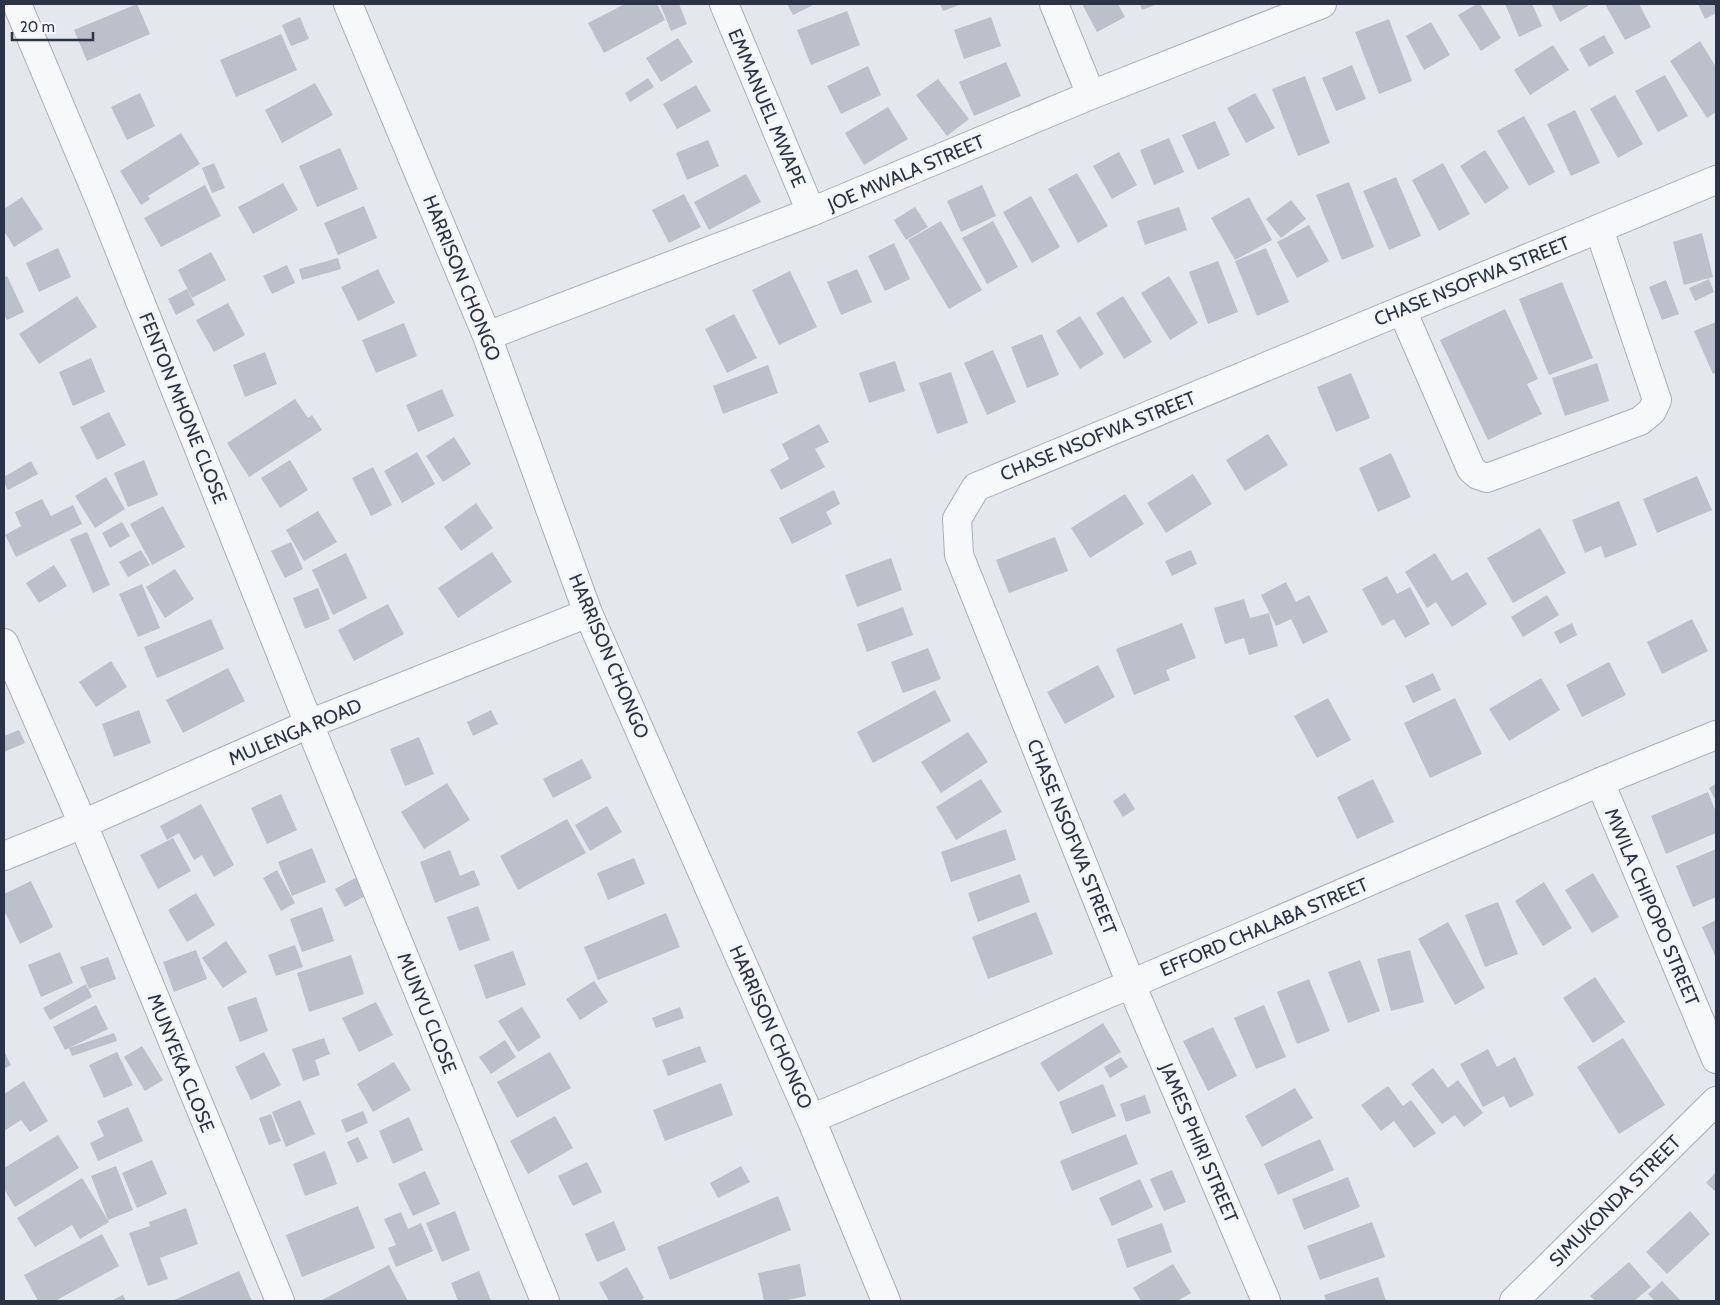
<svg xmlns="http://www.w3.org/2000/svg" width="1720" height="1305" font-family="Cabin,sans-serif">
<style>
.building{fill:#bbc0ca}
.lines{fill:none;stroke-linecap:round;stroke-linejoin:round}
.street-casing{stroke:#a9aeb7;stroke-width:30}
.street{stroke:#f7f8fa;stroke-width:28}
.labels{text-anchor:middle;dominant-baseline:central;stroke-width:5;stroke-linejoin:round;paint-order:stroke}
.street-label{font-size:19px;fill:#2b3445;stroke:#f4f6f9}
</style>
<rect width="100%" height="100%" fill="#e4e7ec"/>
<path class="building" d="M137 4 150 34 87 61 74 30Z
M625 4H657L665 20 604 53 588 23Z
M660 4H679L687 24 671 31Z
M787 4H815L793 15Z
M940 4H962L943 11Z
M1082 4H1118L1125 17 1097 32Z
M1140 4H1157L1142 10Z
M1477 4H1480L1501 38 1481 51 1458 15Z
M1505 4H1532L1542 26 1519 37Z
M1551 4H1587L1588 6 1560 22Z
M1605 4H1639L1651 27 1625 40Z
M1698 4H1716V13L1705 19Z
M847 11 860 45 811 65 797 30Z
M300 17 309 39 291 46 282 25Z
M991 17 1001 46 964 59 954 30Z
M1389 19 1412 81 1379 94 1355 32Z
M1431 22 1450 55 1424 70 1406 36Z
M281 34 297 70 236 97 220 60Z
M1604 35 1614 53 1589 67 1579 49Z
M678 38 693 62 661 82 646 58Z
M1700 41 1716 67V112L1707 118 1670 61Z
M1553 45 1569 70 1530 95 1514 70Z
M1006 62 1021 96 974 116 959 82Z
M1352 65 1366 99 1336 111 1322 78Z
M868 66 881 95 841 114 827 86Z
M1665 75 1688 116 1658 132 1635 91Z
M1305 76 1330 143 1298 156 1272 89Z
M648 78 654 87 630 102 625 93Z
M938 79 969 119 947 136 916 95Z
M315 83 333 115 282 143 265 110Z
M696 85 711 111 677 129 663 104Z
M140 93 155 126 127 140 111 107Z
M1255 93 1275 128 1246 143 1227 108Z
M1615 95 1643 144 1618 158 1590 109Z
M888 107 908 139 864 165 845 133Z
M1575 110 1600 163 1571 176 1547 124Z
M1524 116 1555 172 1529 186 1497 131Z
M1215 121 1230 155 1198 170 1182 135Z
M181 133 200 164 148 196 150 199 141 205 120 171Z
M1169 138 1184 172 1154 185 1140 150Z
M708 140 719 166 687 180 676 153Z
M340 148 358 189 317 207 299 166Z
M1485 150 1509 188 1485 204 1460 166Z
M1119 152 1137 185 1112 199 1093 166Z
M214 163 225 188 212 193 202 168Z
M1443 163 1470 214 1439 231 1412 180Z
M1077 173 1108 226 1078 243 1048 189Z
M746 174 761 202 709 230 694 202Z
M1396 177 1421 236 1389 250 1363 191Z
M1349 182 1374 247 1342 260 1316 195Z
M283 183 298 210 253 234 238 207Z
M205 185 221 216 161 247 144 218Z
M982 185 996 216 961 232 947 201Z
M684 194 701 227 669 243 652 210Z
M1031 196 1060 247 1032 263 1003 212Z
M22 197 43 229 14 247 4 231V209Z
M1249 197 1272 240 1235 260 1211 218Z
M1291 200 1306 219 1281 238 1266 219Z
M364 206 377 238 338 255 324 223Z
M915 207 928 227 906 240 894 220Z
M1179 207 1187 230 1145 245 1137 221Z
M941 221 982 290 949 309 908 240Z
M993 221 1018 267 987 284 962 238Z
M1309 225 1329 261 1297 278 1277 242Z
M1702 233 1713 277 1684 285 1673 242Z
M894 243 910 279 885 291 868 256Z
M58 248 71 277 39 292 26 263Z
M1266 248 1289 302 1257 316 1235 261Z
M211 252 226 280 192 298 178 270Z
M338 258 341 269 302 280 299 269Z
M1218 261 1238 312 1208 324 1189 272Z
M287 265 295 283 272 294 263 276Z
M378 269 395 303 358 321 341 287Z
M857 269 872 302 841 315 827 282Z
M790 271 817 327 779 345 752 290Z
M7 276 24 312 7 320 4 314V277Z
M1169 276 1198 323 1170 340 1141 293Z
M1709 279 1714 292 1695 301 1689 288Z
M1666 280 1679 314 1662 320 1649 287Z
M1562 282 1593 358 1549 375 1519 299Z
M187 289 195 305 176 315 168 299Z
M77 296 97 327 39 364 19 334Z
M1123 296 1152 342 1124 359 1096 313Z
M228 303 245 335 214 352 196 320Z
M1505 309 1538 379 1527 384 1542 414 1488 440 1440 340Z
M734 314 757 358 727 373 705 329Z
M1080 316 1104 354 1080 369 1056 331Z
M1716 322V373L1713 374 1694 331Z
M404 323 417 356 376 373 362 340Z
M1042 334 1059 375 1027 388 1011 347Z
M993 350 1016 402 987 415 964 363Z
M265 352 277 384 245 397 233 365Z
M91 358 105 392 73 406 59 372Z
M895 361 905 391 869 403 859 373Z
M1597 363 1609 401 1565 416 1552 378Z
M768 365 778 393 723 414 713 386Z
M951 372 968 423 937 434 919 383Z
M1351 373 1370 418 1336 432 1317 387Z
M442 389 454 416 418 432 406 405Z
M295 399 308 418 312 415 322 430 249 477 227 443Z
M109 412 126 445 97 460 80 427Z
M819 424 829 442 815 449 825 467 781 490 770 470 789 459 782 444Z
M1268 434 1288 465 1245 491 1226 460Z
M454 437 471 464 443 482 426 456Z
M417 452 435 484 402 503 384 471Z
M1391 453 1411 497 1378 512 1359 468Z
M144 460 158 495 128 507 114 473Z
M290 460 308 490 280 508 261 478Z
M31 461 38 474 8 490 4 482V477Z
M373 467 392 505 371 516 352 478Z
M1193 474 1212 504 1166 533 1147 503Z
M1697 476 1712 510 1657 533 1643 499Z
M106 477 125 509 95 528 75 496Z
M834 490 840 504 826 512 832 524 792 544 779 518Z
M1125 494 1144 524 1090 558 1071 528Z
M42 499 51 516 73 505 82 524 16 557 5 535 21 526 15 512Z
M1619 501 1637 545 1605 558 1601 546 1585 553 1572 520Z
M476 503 493 528 461 551 444 527Z
M163 506 185 547 152 565 130 524Z
M318 511 337 542 304 561 286 530Z
M122 522 130 536 110 548 102 533Z
M1540 528 1566 573 1513 603 1487 558Z
M87 532 110 585 93 593 70 539Z
M1055 537 1068 571 1009 593 996 560Z
M291 542 303 569 285 578 271 551Z
M141 550 150 565 128 577 119 562Z
M1191 550 1197 564 1172 576 1165 561Z
M492 552 512 582 458 618 438 588Z
M346 553 367 598 333 615 312 570Z
M1435 553 1452 581 1467 572 1487 604 1452 627 1436 602 1427 608 1405 572Z
M891 558 902 590 857 607 845 575Z
M54 565 67 586 39 603 26 583Z
M175 569 194 599 165 618 146 587Z
M1387 576 1397 594 1410 587 1430 624 1405 638 1394 619 1382 626 1362 589Z
M1286 582 1296 602 1309 595 1328 632 1303 644 1291 619 1276 626 1261 595Z
M142 584 160 628 138 637 119 594Z
M318 588 330 619 305 629 293 598Z
M1547 595 1559 615 1523 637 1511 617Z
M1244 599 1250 618 1269 613 1278 646 1249 655 1244 638 1225 644 1214 608Z
M388 604 404 634 354 661 338 630Z
M903 607 913 635 867 652 857 624Z
M211 619 224 649 157 678 144 647Z
M1692 619 1708 651 1662 674 1647 642Z
M1182 623 1196 658 1166 670 1170 680 1134 695 1116 649Z
M1572 623 1577 635 1560 644 1554 632Z
M928 648 941 679 903 693 891 662Z
M111 661 127 687 96 707 79 682Z
M1609 662 1626 695 1582 717 1566 685Z
M1098 665 1115 697 1065 724 1047 692Z
M228 668 245 701 183 733 166 700Z
M1433 673 1441 690 1413 703 1405 686Z
M1541 678 1560 710 1509 741 1489 709Z
M935 690 951 721 873 763 857 732Z
M1328 698 1351 740 1317 758 1294 716Z
M1455 698 1482 754 1430 778 1404 723Z
M139 710 151 743 114 757 102 724Z
M491 710 498 724 473 736 467 722Z
M19 730 25 743 4 752V736Z
M968 732 988 762 941 793 921 762Z
M419 737 434 774 405 786 390 749Z
M582 759 592 778 553 798 543 779Z
M981 779 1002 812 956 840 936 807Z
M1373 779 1394 822 1357 839 1337 797Z
M447 783 470 820 424 849 401 812Z
M1716 784V801L1709 788Z
M1708 792 1716 812V833L1666 854 1651 816Z
M1125 793 1135 809 1123 817 1113 801Z
M281 794 297 830 267 844 251 808Z
M201 804 234 865 214 877 202 855 194 860 179 833 167 840 160 826Z
M607 806 622 832 590 851 575 825Z
M567 819 586 853 518 890 500 856Z
M1006 829 1016 860 951 882 941 852Z
M173 838 191 871 158 889 140 855Z
M312 848 326 882 292 896 278 862Z
M1716 849V897L1693 907 1676 866Z
M450 850 460 876 474 870 480 885 435 903 420 862Z
M634 858 645 884 608 900 597 873Z
M277 870 295 903 281 911 263 878Z
M1593 873 1619 917 1592 933 1565 890Z
M1020 874 1030 902 978 922 968 893Z
M357 877 367 895 345 907 335 889Z
M31 881 53 927 20 944 4 910V894Z
M1544 882 1572 928 1543 946 1515 901Z
M196 893 215 925 187 942 168 910Z
M1498 902 1518 954 1485 967 1465 915Z
M478 906 490 940 459 951 447 917Z
M322 907 334 941 302 952 290 919Z
M1036 912 1053 954 988 979 972 937Z
M666 913 680 947 598 980 584 947Z
M1716 920V958L1702 927Z
M1448 922 1485 988 1455 1005 1418 939Z
M226 941 247 972 223 988 202 958Z
M295 945 303 967 276 976 268 955Z
M196 950 207 979 174 992 163 962Z
M1410 950 1424 1002 1391 1011 1377 959Z
M513 951 526 985 486 999 474 965Z
M60 952 73 983 41 997 28 965Z
M351 955 364 994 309 1012 297 973Z
M108 957 116 979 89 989 80 967Z
M1360 960 1380 1011 1348 1023 1328 972Z
M1595 977 1625 1022 1593 1043 1563 998Z
M1309 979 1330 1031 1297 1044 1277 992Z
M594 981 608 1002 580 1020 566 999Z
M86 984 92 997 50 1020 43 1008Z
M256 997 268 1031 240 1042 227 1007Z
M376 1002 393 1035 359 1052 342 1018Z
M96 1005 108 1029 65 1050 53 1027Z
M1264 1005 1286 1057 1256 1069 1234 1018Z
M522 1007 541 1037 518 1052 498 1021Z
M680 1007 684 1018 656 1028 652 1018Z
M1103 1023 1121 1052 1058 1092 1040 1063Z
M1213 1027 1237 1076 1208 1091 1183 1041Z
M114 1033 117 1041 72 1056 69 1048Z
M324 1038 330 1054 315 1060 320 1075 303 1081 292 1049Z
M1623 1038 1665 1105 1619 1134 1577 1067Z
M505 1040 516 1057 491 1074 479 1057Z
M142 1046 163 1080 145 1091 124 1057Z
M700 1046 706 1062 668 1076 662 1060Z
M1488 1049 1497 1067 1515 1057 1534 1095 1510 1108 1504 1096 1483 1107 1460 1064Z
M4 1051 11 1065 4 1069Z
M117 1052 133 1085 104 1098 89 1065Z
M264 1052 281 1085 251 1100 235 1067Z
M550 1052 571 1088 517 1118 497 1082Z
M1121 1057 1128 1067 1110 1078 1104 1067Z
M394 1062 411 1090 373 1112 357 1084Z
M1433 1068 1448 1088 1458 1080 1483 1113 1464 1127 1455 1115 1442 1124 1411 1084Z
M24 1081 48 1121 30 1132 21 1120 4 1131V1094Z
M721 1083 733 1115 665 1141 653 1110Z
M1103 1084 1116 1116 1072 1134 1059 1102Z
M1388 1086 1403 1106 1411 1100 1436 1133 1414 1148 1394 1121 1381 1131 1361 1105Z
M1295 1088 1313 1118 1262 1147 1245 1116Z
M1145 1095 1151 1113 1126 1122 1120 1104Z
M300 1100 315 1134 286 1147 272 1112Z
M128 1107 143 1141 98 1161 90 1143 104 1136 97 1121Z
M363 1111 368 1123 346 1133 341 1120Z
M271 1114 281 1141 269 1145 259 1118Z
M555 1116 573 1148 528 1174 510 1141Z
M409 1117 423 1150 393 1164 379 1131Z
M1126 1134 1138 1164 1072 1191 1060 1161Z
M58 1135 79 1168 15 1207 4 1189V1168Z
M358 1137 368 1158 357 1163 347 1142Z
M1320 1139 1334 1170 1278 1195 1264 1164Z
M325 1151 337 1184 305 1196 293 1164Z
M152 1160 167 1194 137 1208 122 1173Z
M587 1162 602 1192 573 1206 558 1176Z
M116 1166 133 1210 108 1220 91 1176Z
M741 1166 750 1182 718 1198 710 1183Z
M1172 1170 1186 1202 1164 1211 1150 1179Z
M425 1171 440 1204 413 1216 398 1184Z
M1716 1172V1192L1706 1183Z
M1348 1177 1360 1207 1304 1230 1292 1199Z
M82 1178 109 1222 80 1239 72 1225 35 1247 17 1218Z
M1140 1179 1153 1207 1112 1226 1099 1198Z
M778 1196 791 1230 670 1280 657 1247Z
M358 1206 375 1248 302 1277 286 1235Z
M186 1208 198 1244 160 1258 168 1279 148 1286 129 1233 150 1226 149 1222Z
M455 1211 470 1250 442 1262 426 1223Z
M1690 1211 1710 1234 1667 1274 1646 1252Z
M401 1212 408 1229 421 1223 433 1251 396 1267 388 1248 396 1245 384 1219Z
M614 1221 626 1250 597 1262 585 1234Z
M1372 1222 1385 1257 1320 1280 1307 1246Z
M1162 1223 1172 1252 1127 1268 1117 1239Z
M102 1234 119 1266 55 1301H38L24 1275Z
M1629 1262 1651 1287 1634 1301H1595L1590 1296Z
M800 1264 806 1296 783 1301H764L758 1273Z
M1173 1264 1191 1293 1177 1301H1141L1133 1288Z
M389 1265 408 1301H320Z
M627 1267 644 1298 639 1301H609L599 1283Z
M239 1271 252 1301H172Z
M479 1271 491 1301H458L451 1283Z
M1378 1277 1386 1301H1326L1324 1295Z
M1662 1281 1681 1301H1655L1648 1294Z
M123 1295 126 1301H111Z"/>
<g class="lines">
<defs>
<path id="street" d="M17 4 100 201 309 724 545 1301
M348 4 487 336 588 613 811 1119 886 1301
M724 4 811 212
M1054 4 1091 95
M1402 310 1471 469 1478 475 1487 478 1640 421 1652 411 1657 400 1599 229
M487 336 811 212 1091 95 1322 4
M4 643 83 824 280 1301
M1600 782 1716 1059
M4 856 83 824 309 724 588 613
M811 1119 1131 984 1600 782 1716 735
M1266 1301 1131 984 959 555 957 519 976 487 1716 180
M1514 1301 1716 1101"/>
</defs>
<use href="#street" class="street-casing"/>
<use href="#street" class="street"/>
</g>
<g class="labels">
<g class="street-label">
<text transform="translate(767 108) rotate(67)">EMMANUEL MWAPE</text>
<text transform="translate(906 173) rotate(-23)">JOE MWALA STREET</text>
<text transform="translate(462 278) rotate(68)">HARRISON CHONGO</text>
<text transform="translate(1472 281) rotate(-22)">CHASE NSOFWA STREET</text>
<text transform="translate(183 408) rotate(68)">FENTON MHONE CLOSE</text>
<text transform="translate(1098 436) rotate(-22)">CHASE NSOFWA STREET</text>
<text transform="translate(609 656) rotate(67)">HARRISON CHONGO</text>
<text transform="translate(295 732) rotate(-23)">MULENGA ROAD</text>
<text transform="translate(1072 837) rotate(68)">CHASE NSOFWA STREET</text>
<text transform="translate(1652 907) rotate(67)">MWILA CHIPOPO STREET</text>
<text transform="translate(1264 927) rotate(-23)">EFFORD CHALABA STREET</text>
<text transform="translate(427 1013) rotate(68)">MUNYU CLOSE</text>
<text transform="translate(771 1027) rotate(66)">HARRISON CHONGO</text>
<text transform="translate(181 1063) rotate(68)">MUNYEKA CLOSE</text>
<text transform="translate(1199 1143) rotate(67)">JAMES PHIRI STREET</text>
<text transform="translate(1615 1201) rotate(-45)">SIMUKONDA STREET</text>
</g>
</g>
<rect width="1720" height="1305" fill="none" stroke="#2b3445" stroke-width="10"/>
<path d="M12 32v8h81v-8" fill="none" stroke="#2b3445" stroke-width="2.5"/>
<text x="20" y="32" font-size="15" fill="#2b3445" stroke="#f4f6f9" stroke-width="4" paint-order="stroke">20 m</text>
</svg>
